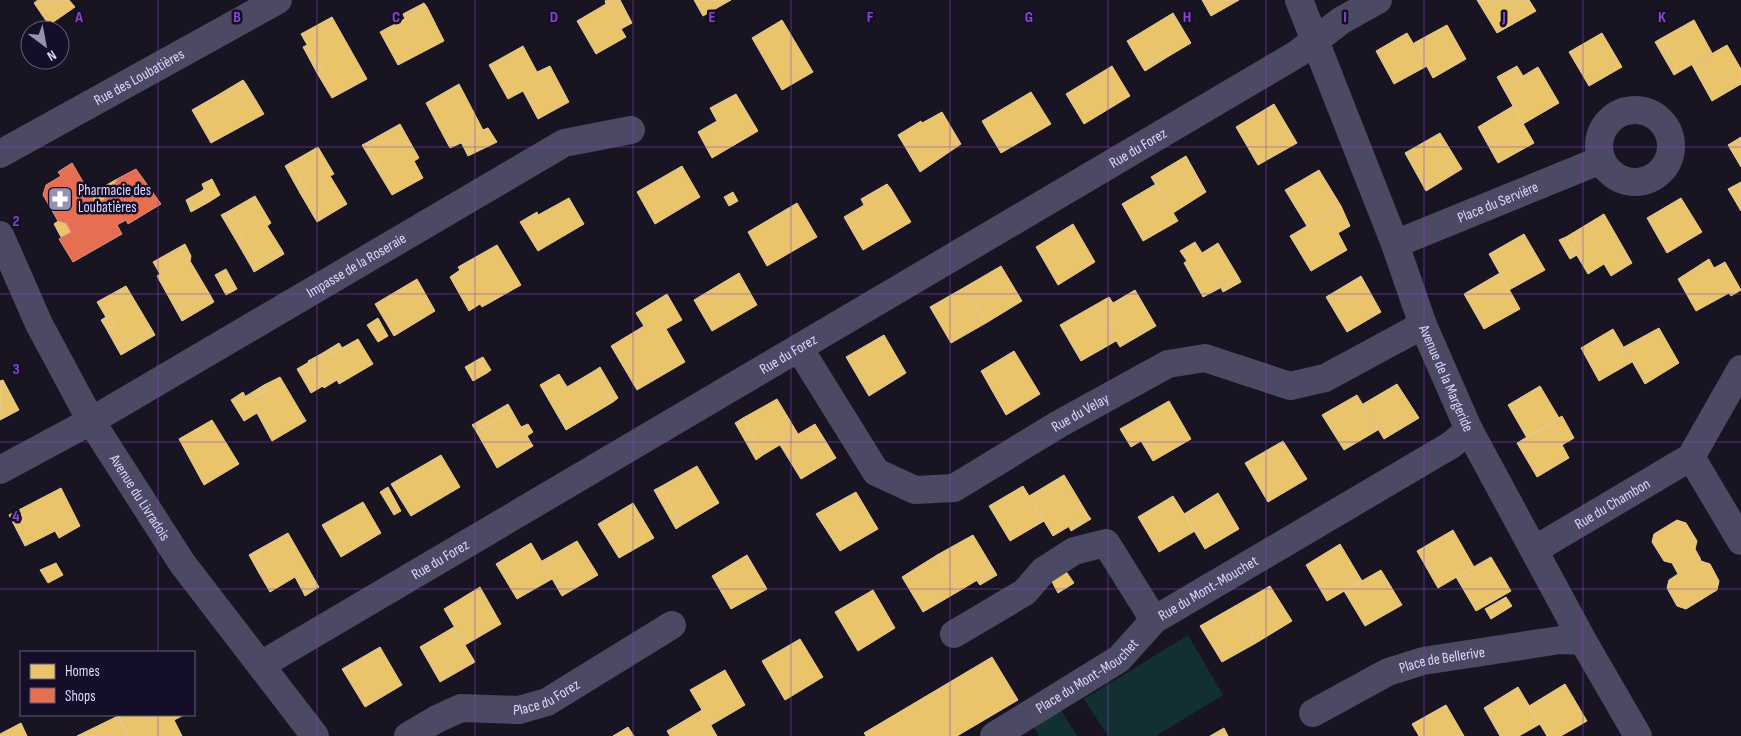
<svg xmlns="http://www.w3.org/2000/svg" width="1741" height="736" font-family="'Sofia Sans Condensed',sans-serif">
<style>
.green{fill:#122f31}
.homes{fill:#e9c46a;stroke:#e5c997}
.shops{fill:#e76f51;stroke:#e48e85}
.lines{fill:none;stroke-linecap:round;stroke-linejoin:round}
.minor{stroke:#4b4963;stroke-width:28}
.grid{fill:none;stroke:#8a46c9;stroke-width:1;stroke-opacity:0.55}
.labels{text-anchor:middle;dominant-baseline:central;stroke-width:5;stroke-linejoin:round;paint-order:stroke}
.street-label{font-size:15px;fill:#dcd6ff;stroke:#140e28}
.poi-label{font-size:15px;fill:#dcd6ff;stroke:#140e28;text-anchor:start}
.grid-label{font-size:16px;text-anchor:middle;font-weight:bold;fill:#8a46c9;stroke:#140e28;stroke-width:5;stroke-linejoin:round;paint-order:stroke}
</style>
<rect width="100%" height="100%" fill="#181422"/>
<path class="green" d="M1188 635 1223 695 1156 736H1108L1084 699Z
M1061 710 1077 736H1039L1033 727Z"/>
<path class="homes" d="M38 0H69L75 7 49 25 34 3Z
M607 0H620L632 23 621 29 626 37 596 54 577 21 606 4 605 1Z
M694 0H731L703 16Z
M1202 0H1239L1211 16Z
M1477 0H1529L1536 11 1497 33Z
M424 3 427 7 405 19 403 14Z
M427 7 444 41 398 65 380 32Z
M1173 13 1191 43 1169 56 1167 53 1143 68 1127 41Z
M332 17 367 79 332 98 317 73 322 71 301 34Z
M782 20 813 72 782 90 752 38Z
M1694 20 1712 53 1679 72 1660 39Z
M1447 25 1466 59 1433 78 1414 43Z
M1407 33 1427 66 1394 84 1376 51Z
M1602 33 1622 67 1589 86 1569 52Z
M1660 39 1679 72 1674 75 1655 42Z
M307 45 322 71 317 73 303 47Z
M1727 45 1741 69V84L1712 101 1692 65Z
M523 46 537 72 550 66 569 102 538 119 523 91 508 99 489 65Z
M1167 53 1169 56 1145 71 1143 68Z
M1112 66 1130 96 1084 124 1066 94Z
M1517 66 1523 76 1503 88 1497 77Z
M1538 67 1559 103 1523 124 1503 88Z
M243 80 246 84 221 98 218 95Z
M246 84 264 114 211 143 192 110 218 95 221 98Z
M459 84 483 130 488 128 462 144 461 143 450 148 426 103Z
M1031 92 1051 124 1001 153 982 121Z
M736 94 758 131 712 158 698 132 717 121 710 108Z
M1274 104 1297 143 1258 165 1236 127Z
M1513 106 1534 143 1498 163 1478 127Z
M942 112 961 144 920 172 898 135 921 121 922 123Z
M400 124 419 158 414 161 423 178 392 195 377 170 380 168 366 143Z
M488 128 497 142 468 156 462 144Z
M1440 133 1462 169 1426 191 1405 153Z
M1741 137V167L1728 145Z
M366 143 380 168 377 170 362 145Z
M318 147 334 174 330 176 347 204 317 222 300 193 306 190 290 163Z
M1186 156 1206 192 1173 213 1151 177Z
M290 163 306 190 300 193 285 166Z
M682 166 700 197 655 224 637 192Z
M1319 170 1341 206 1307 226 1285 190Z
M117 179 109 196 96 204 91 194Z
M212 179 220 195 209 202 202 191 204 189 202 184Z
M1741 182V211L1728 189Z
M887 184 891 189 864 205 861 199Z
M1156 184 1178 221 1143 241 1122 204Z
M891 189 911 222 863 250 844 217Z
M202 191 209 202 191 212 186 200Z
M733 192 738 201 729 206 724 197Z
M255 196 271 223 267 226 282 250 252 268 237 242 243 239 227 212Z
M569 198 584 224 538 251 520 222 537 212 538 215Z
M1681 198 1702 232 1667 253 1647 218Z
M797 203 817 237 767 266 748 232Z
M1341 206 1350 226 1338 233 1347 250 1311 271 1290 236Z
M227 212 243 239 237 242 221 215Z
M1604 214 1632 263 1611 276 1604 264 1588 274 1566 237Z
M58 221 66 223 71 232 61 237 54 224Z
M1073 224 1095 262 1058 285 1036 247Z
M1524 234 1545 270 1509 290 1489 254Z
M1566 237 1577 255 1570 259 1559 240Z
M1195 242 1202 253 1218 243 1239 278 1203 297 1184 263 1187 261 1180 251Z
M185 244 191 256 190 261 209 293 177 312 157 276 160 274 153 262Z
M497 245 521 285 482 307 480 304 469 311 450 277 460 270 458 267Z
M282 250 284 254 254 272 252 268Z
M1709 259 1714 268 1725 262 1741 290 1731 296 1729 293 1696 311 1678 279Z
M1001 266 1022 301 986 323 965 287Z
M226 269 237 289 226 295 215 275Z
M739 273 757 305 712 331 694 300Z
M1500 273 1520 309 1484 329 1464 294Z
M1361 276 1381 312 1347 332 1326 297Z
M1239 278 1241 282 1223 292 1221 288Z
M417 279 435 311 394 336 375 304Z
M126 286 151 328 117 348 107 330 115 325 110 317 107 319 97 302Z
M965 287 986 323 951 343 930 307Z
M1135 290 1156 326 1120 347 1095 305 1109 297 1113 303Z
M209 293 214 302 182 321 177 312Z
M667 294 682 320 666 329 685 362 637 390 611 346 644 326 636 313Z
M1095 305 1116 341 1081 361 1060 325Z
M106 317 107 319 110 317 115 325 107 330 101 320Z
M378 318 388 336 378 342 367 325Z
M151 328 155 335 121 355 117 348Z
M1659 328 1679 363 1645 384 1624 347Z
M1613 329 1632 362 1599 381 1581 348Z
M884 335 906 373 869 396 846 357Z
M358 339 373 364 339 384 337 380 324 388 308 361 321 354 324 358Z
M339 343 342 348 324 358 321 354Z
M1014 351 1040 394 1006 415 981 371Z
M483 357 491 370 487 373 479 359Z
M479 359 487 373 473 381 465 367Z
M309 362 323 386 311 393 297 369Z
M600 367 618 398 613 402 594 371Z
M594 371 613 402 566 430 540 385 559 374 567 387Z
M280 377 306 421 272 441 257 413 244 421 231 400 243 392 248 401 267 390 264 385Z
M3 380 19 410 0 420V381Z
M1397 384 1419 418 1384 439 1363 404Z
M264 385 267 390 248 401 246 396Z
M1540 386 1559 418 1527 438 1508 405Z
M1357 395 1378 430 1344 450 1322 415Z
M777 399 798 434 763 455 743 418Z
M1169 401 1191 439 1153 461 1141 441 1131 447 1120 429Z
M508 404 512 411 476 431 472 425Z
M512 411 521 427 528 424 533 432 527 436 533 446 497 468 476 431Z
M1562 416 1574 438 1562 445 1569 458 1537 477 1517 443Z
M743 418 763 455 756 460 735 423Z
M212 420 239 464 204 485 179 439Z
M815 424 836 458 801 479 780 445Z
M1283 441 1307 479 1268 502 1245 463Z
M441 455 460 487 411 516 391 484Z
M697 466 719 503 682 525 660 487Z
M1064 475 1088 515 1053 536 1029 496Z
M1023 486 1044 521 1010 541 989 506Z
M388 487 401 511 394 515 380 492Z
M660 487 682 525 676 529 654 490Z
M61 488 80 526 59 538 55 531 25 546 9 515Z
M856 492 878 529 840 551 816 514Z
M1218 493 1239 529 1205 549 1184 514Z
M1173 496 1195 531 1159 552 1138 517Z
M363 502 381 533 341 557 322 525Z
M633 503 654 538 619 558 598 524Z
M1088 515 1091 519 1071 531 1069 527Z
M1677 520 1686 523 1697 541 1695 549 1700 558 1677 572 1672 563 1664 561 1652 542 1654 534Z
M1453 530 1474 567 1438 588 1417 551Z
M288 533 316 582 302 590 295 577 270 592 259 573 264 569 254 552Z
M973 535 994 570 959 591 937 555Z
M577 541 598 575 562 596 542 561Z
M531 543 552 579 517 599 496 564Z
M1340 544 1362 581 1327 601 1306 565Z
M254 552 264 569 259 573 249 555Z
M747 555 767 589 731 609 712 576Z
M937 555 959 591 923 612 902 577Z
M1491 557 1511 591 1476 611 1456 577Z
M1700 558 1701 561 1710 564 1719 581 1717 590 1686 609 1677 606 1667 588 1669 580 1678 574 1677 572Z
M56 563 63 575 48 583 40 570Z
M994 570 997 575 980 585 977 581Z
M1065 570 1074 583 1058 593 1050 578Z
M1381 570 1402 605 1365 626 1344 591Z
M316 582 319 587 305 596 302 590Z
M1270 586 1292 621 1256 643 1235 606Z
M480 587 501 624 465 645 444 609Z
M873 590 895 628 858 651 835 612Z
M1506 597 1512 606 1491 619 1485 609Z
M1235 606 1256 643 1222 662 1200 626Z
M454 627 475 662 440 682 420 647Z
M800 639 823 677 785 700 762 661Z
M380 647 402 685 365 707 342 669Z
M992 657 1018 700 957 736H866L864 733Z
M725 670 745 705 711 725 690 690Z
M1565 684 1587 721 1561 736H1547L1529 706Z
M1518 687 1540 724 1519 736H1500L1484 708Z
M1446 705 1464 736H1419L1412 724Z
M702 710 717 736H670L667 731Z
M121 715H184L174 720 182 736H128L118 716Z
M118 716 128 736H77Z
M21 723 27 736H0V734Z
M628 727 634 736H613Z
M1224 728 1228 736H1210Z"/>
<path class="shops" d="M72 163 96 204 109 196 117 179 136 169 161 204 128 224 126 220 117 225 122 234 73 262 59 239 71 232 66 223 58 221 43 195 46 185 61 176 58 172Z"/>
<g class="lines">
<g class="minor">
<path id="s1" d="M1299 0 1395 244 1423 325 1469 430 1583 641 1638 736"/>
<circle cx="1635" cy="146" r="36"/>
<path id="s2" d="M0 154 278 0"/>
<path id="s3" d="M0 235 39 324 91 421 182 563 315 736"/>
<path id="s4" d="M1395 244 1601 160"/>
<path id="s5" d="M799 348 876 472 915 490 954 488 1059 424 1168 364 1205 358 1290 386 1325 378 1423 325"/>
<path d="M1691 457 1741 541"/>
<path id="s6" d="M0 470 91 421 564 143 631 130"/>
<path id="s7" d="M1534 550 1691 457 1741 369"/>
<path d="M954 634 1025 592 1043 571 1074 551 1106 543 1154 620"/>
<path id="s8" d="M261 665 1297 54 1342 20 1378 0"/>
<path id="s9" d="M1313 713 1388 672 1423 661 1560 640 1583 641"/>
<path id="s10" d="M408 736 437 719 461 708 519 710 547 702 672 625"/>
<path id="s11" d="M994 736 1119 659 1154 620 1451 445 1469 430"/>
</g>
</g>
<path class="grid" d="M158 0V652M317 0V736M475 0V736M633 0V736M791 0V736M950 0V736M1108 0V736M1266 0V736M1424 0V736M1583 0V736M0 147H1741M0 294H1741M0 442H1741M0 589H1741M158 715V736"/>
<defs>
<symbol id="pharmacy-square" viewBox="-11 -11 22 22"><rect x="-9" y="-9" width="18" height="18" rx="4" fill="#9792b2" stroke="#140e28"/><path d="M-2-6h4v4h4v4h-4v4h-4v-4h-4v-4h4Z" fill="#fff"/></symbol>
</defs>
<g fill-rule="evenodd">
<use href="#pharmacy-square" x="46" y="185" width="28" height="28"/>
</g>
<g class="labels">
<g class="street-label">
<text stroke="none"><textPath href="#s2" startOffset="159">Rue des Loubatières</textPath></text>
<text stroke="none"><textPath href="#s8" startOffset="1018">Rue du Forez</textPath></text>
<text stroke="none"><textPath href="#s4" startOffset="111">Place du Servière</textPath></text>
<text stroke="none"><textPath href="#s6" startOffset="411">Impasse de la Roseraie</textPath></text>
<text stroke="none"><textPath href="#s8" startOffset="612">Rue du Forez</textPath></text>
<text stroke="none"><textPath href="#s1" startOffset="406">Avenue de la Margeride</textPath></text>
<text stroke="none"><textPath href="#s5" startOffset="375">Rue du Velay</textPath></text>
<text stroke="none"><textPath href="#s3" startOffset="298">Avenue du Livradois</textPath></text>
<text stroke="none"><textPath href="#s7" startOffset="91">Rue du Chambon</textPath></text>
<text stroke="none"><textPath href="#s8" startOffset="208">Rue du Forez</textPath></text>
<text stroke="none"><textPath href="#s11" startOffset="262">Rue du Mont-Mouchet</textPath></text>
<text stroke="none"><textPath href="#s9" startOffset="141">Place de Bellerive</textPath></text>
<text stroke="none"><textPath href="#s11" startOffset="111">Place du Mont-Mouchet</textPath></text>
<text stroke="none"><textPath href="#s10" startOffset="148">Place du Forez</textPath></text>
</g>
<g class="poi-label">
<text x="78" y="190">Pharmacie des<tspan x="78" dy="17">Loubatières</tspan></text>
</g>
</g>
<g class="grid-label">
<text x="79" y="22">A</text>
<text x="237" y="22">B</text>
<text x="396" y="22">C</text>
<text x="554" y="22">D</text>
<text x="712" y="22">E</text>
<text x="870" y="22">F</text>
<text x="1029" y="22">G</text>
<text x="1187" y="22">H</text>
<text x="1345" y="22">I</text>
<text x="1504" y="22">J</text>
<text x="1662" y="22">K</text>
<text x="16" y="226">2</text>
<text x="16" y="374">3</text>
<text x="16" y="521">4</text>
</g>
<rect x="20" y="651" width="175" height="65" fill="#140e28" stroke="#645e7e"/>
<rect x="30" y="664" width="25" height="15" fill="#e9c46a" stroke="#645e7e"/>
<text x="65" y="676" font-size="15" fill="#dcd6ff">Homes</text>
<rect x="30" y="688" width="25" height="15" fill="#e76f51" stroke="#645e7e"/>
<text x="65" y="701" font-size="15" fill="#dcd6ff">Shops</text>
<g transform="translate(45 45) rotate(148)"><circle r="24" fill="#140e28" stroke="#645e7e"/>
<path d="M0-4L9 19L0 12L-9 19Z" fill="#9792b2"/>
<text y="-8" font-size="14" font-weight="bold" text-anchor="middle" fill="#dcd6ff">N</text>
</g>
</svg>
